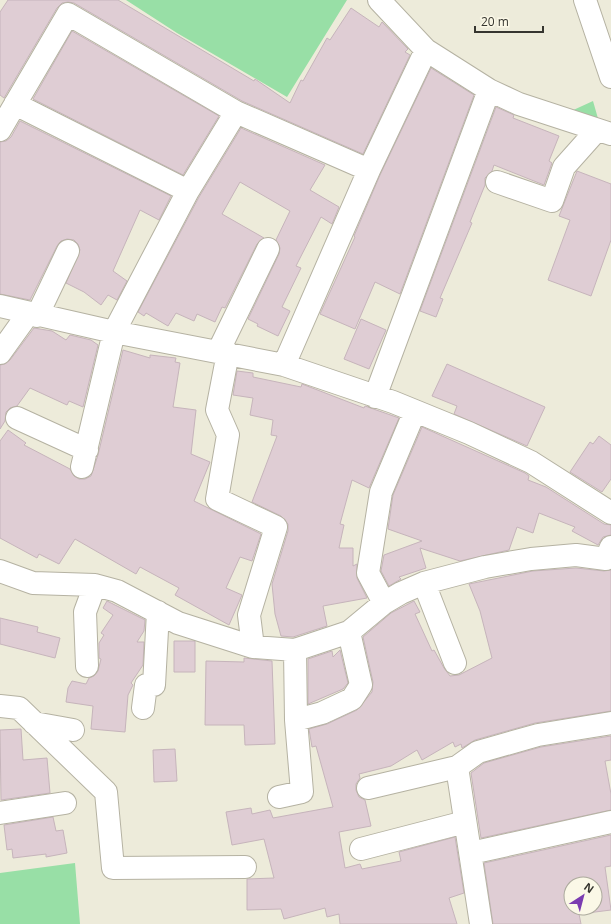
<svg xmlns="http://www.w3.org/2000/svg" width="611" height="924" font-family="'Open Sans',sans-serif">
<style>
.green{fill:#98dfa6}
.building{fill:#dfcdd4;stroke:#c6b4bb;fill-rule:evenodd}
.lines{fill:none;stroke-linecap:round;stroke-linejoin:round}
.minor-casing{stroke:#b5b2a2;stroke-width:24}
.minor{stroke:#fff;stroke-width:22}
</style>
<rect width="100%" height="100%" fill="#edebda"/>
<path class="green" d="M126 0H347L287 97 177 33Z
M593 101 599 122 569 112Z
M75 863 80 924H0V873Z"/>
<path class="building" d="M8 0H118L254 81 255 79 290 103 301 80 303 81 327 38 330 40 351 8 379 27 382 22 408 49 405 52 410 55 363 154 242 101 74 3 68 2 62 3 57 8 4 98 0 95V12Z
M72 31 219 116 183 175 33 99Z
M431 68 474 95 400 294 375 282 355 329 320 314 355 237 354 236 380 175Z
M496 107 514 115 513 118 559 136 549 161 552 163 544 185 494 165 492 171 485 178V185L470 222 472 223 440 298 443 299 436 317 420 311Z
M20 121 171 196 159 220 140 210 113 271 127 281 117 300 108 295 101 305 84 292 66 283 80 250 78 244 74 240 67 239 61 241 57 246 30 300 0 294V142L6 141 11 137Z
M241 128 325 165 310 190 339 207 332 224 321 217 296 266 301 268 282 307 290 311 278 336 257 326 258 324 248 319 279 254 280 248 276 240 290 211 240 182 222 214 264 238 257 244 225 308 222 307 215 322 197 314 194 321 176 313 168 326 146 313 144 316 138 312 199 197Z
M577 171 611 184V240L591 296 548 280 570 220 559 216Z
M361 319 386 330 369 369 344 359Z
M34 328 52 331 66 340 70 335 91 340 98 345 83 407 69 401 67 405 30 388 17 406 10 408 6 412 5 421 0 429V365L5 364 10 360Z
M123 350 150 358V355L176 358 175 362 180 363 173 407 196 410 191 454 210 462 194 501 261 534 252 561 240 557 226 588 242 595 229 625 175 595 179 588 140 567 136 574 75 539 59 564 39 554 37 558 0 538V441L8 430 26 443 24 445 70 469 74 476 79 479H85L91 476 98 455Z
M447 364 545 407 527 446 454 414 457 406 432 396Z
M237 371 253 373V377L301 387 302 384 364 408 365 406 399 418 369 488 352 480 340 524 344 525 339 548H353V566L357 564V578L367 598 323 606 327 626 293 637 281 636 275 614 272 584 288 531V524L281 516 252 502 277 436 271 435 273 420 250 415 253 398 233 395Z
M422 427 525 473 529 476 528 480 546 487 604 524 611 525V535L603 537 598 545 572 531 575 527 539 513 533 533 517 527 509 550 460 561 420 548 426 568 399 577 401 579 389 586 381 571 384 555 422 541 388 529 393 495Z
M599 436 611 445V479L602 492 570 472 590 442 593 444Z
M576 568 604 571 611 570V711L535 723 475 740 462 748 461 744 455 747 453 742 422 760 417 750 391 766 359 774 360 778 356 784V790L359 797 365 800 371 826 339 832 345 868 360 864 362 869 401 861 399 852 455 837 464 893 449 898 457 924H340L339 914 327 917 325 908 284 919 281 909 247 910V879L274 878 264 839 232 845 226 812 251 808 252 814 270 810 273 818 333 807 316 746 312 747 309 729 327 724 357 710 372 692 373 682 363 637 391 613 414 601 420 612 415 614 432 651 434 650 444 668 450 676 459 675 492 658 480 611 469 584 533 571Z
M107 601 145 620 144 631 137 642H144L143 665 131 683 133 685 128 695 125 732 91 729 93 706 66 702 68 688 72 681 86 684 89 678 94 676 98 671 101 659 99 658V643L104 635 101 633 113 615 103 608Z
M0 618 38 627 37 632 60 638 55 658 0 644Z
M174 641H195V672H174Z
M340 650 348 683 343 689 308 704V659L332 651 333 657Z
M244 658 272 661 275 744 245 745 244 725H205L206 661 244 662Z
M21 729 23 760 47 758 50 793 1 800 0 730Z
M611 736V760L605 761 611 794V810L481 838 471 773 484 763 541 747Z
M175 749 177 781 154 782 153 750Z
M53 817 56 831 63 830 67 853 46 857V854L13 858 12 849 7 850 4 825Z
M611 835V866L605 867 611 910 579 914 581 924H493L484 863ZM571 884H595V908H571Z"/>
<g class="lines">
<defs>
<path id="minor" d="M379 0 426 50 489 90 519 104 611 134
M585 0 611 77
M15 104 188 191
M0 130 68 14 236 112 369 170
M497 182 552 201 564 167 597 130
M0 306 114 332 284 365 393 402 469 433 531 462 611 513
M37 316 68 251
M218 352 268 249
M0 353 28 314
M228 353 217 410 228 435 217 499 276 527 249 615 253 647
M284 365 369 170 426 50
M375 397 489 90
M17 418 87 450
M82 467 114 332 188 191 236 112
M0 571 33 583 95 585 117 591 178 623 253 647 295 650 349 632 384 603 401 593 424 583 485 567 531 559 576 555 606 559 611 547
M424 583 455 663
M384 603 368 573 381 492 415 411
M295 650 296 720 322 713 352 699 361 685 349 632
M87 666 85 612 95 585
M0 706 19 708 106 792 113 868 245 867
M143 708 146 685H154L158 612
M34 723 73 730
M368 788 457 767
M279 797 302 792 296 720
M0 813 65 803
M361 849 465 822
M471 853 611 822
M481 924 457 767 478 752 538 735 611 723"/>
</defs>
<use href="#minor" class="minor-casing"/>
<use href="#minor" class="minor"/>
</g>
<g transform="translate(583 896) rotate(36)"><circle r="19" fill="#fbf8e7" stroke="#acaa9d"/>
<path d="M0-3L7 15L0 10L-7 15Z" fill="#7b3cb1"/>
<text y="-6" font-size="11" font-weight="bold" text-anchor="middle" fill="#36352f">N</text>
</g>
<path d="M475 26v6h68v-6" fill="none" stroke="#36352f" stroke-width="2"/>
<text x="481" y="26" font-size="12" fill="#36352f" stroke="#fbf8e7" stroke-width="3" paint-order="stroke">20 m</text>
</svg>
